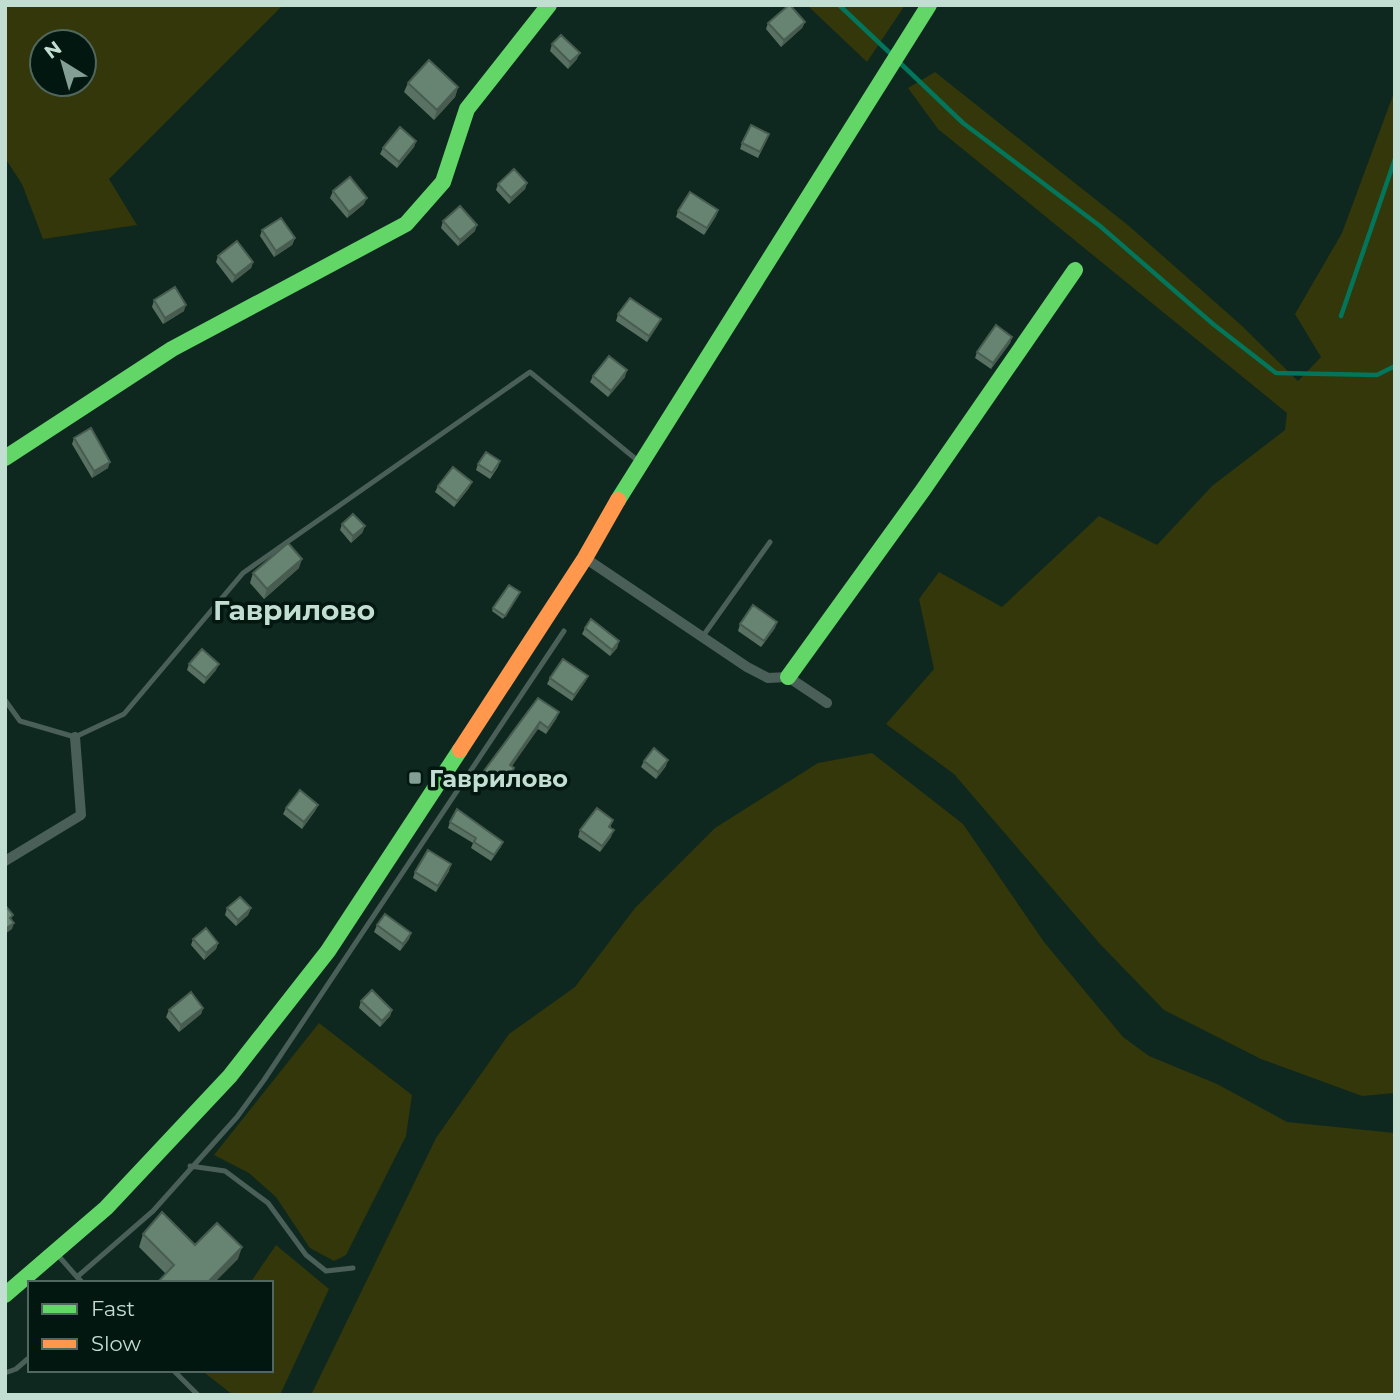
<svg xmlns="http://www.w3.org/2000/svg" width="1400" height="1400" font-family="Montserrat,sans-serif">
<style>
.green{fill:#333709;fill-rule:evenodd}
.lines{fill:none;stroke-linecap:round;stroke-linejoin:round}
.stream{stroke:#02755a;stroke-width:4.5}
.lane{stroke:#4a5f58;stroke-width:5}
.street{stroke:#4a5f58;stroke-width:10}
.fast{stroke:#63d668;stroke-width:16}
.slow{stroke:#ff974d;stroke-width:16}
.wall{fill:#597162}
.shaded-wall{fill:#485c50}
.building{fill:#678372;stroke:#485c50;stroke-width:2}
.poi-dot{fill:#839e94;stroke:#021710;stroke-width:2.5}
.labels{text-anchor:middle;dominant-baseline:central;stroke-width:7;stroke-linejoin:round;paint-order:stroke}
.poi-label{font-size:24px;font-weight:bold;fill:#c2ded3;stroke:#021710;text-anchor:start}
.quarter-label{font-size:28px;font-weight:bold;fill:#c2ded3;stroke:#021710}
</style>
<rect width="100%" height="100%" fill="#0e2820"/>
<path class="green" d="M5 5H283L109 179 137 225 43 239 22 184 5 158ZM84 42V84H42V42Z
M807 5H905L867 62Z
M935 72 1129 226 1241 325 1298 381 1321 357 1295 314 1342 233 1395 90V1093L1362 1096 1261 1059 1164 1010 1100 944 954 774 886 724 934 669 919 599 939 572 1002 607 1099 516 1157 545 1212 486 1285 430 1287 413 938 129 908 88Z
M872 753 963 824 1044 942 1123 1037 1149 1056 1217 1084 1287 1122 1395 1133V1395H311L436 1138 509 1034 575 987 635 908 715 828 818 763Z
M319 1023 412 1095 406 1136 346 1255 334 1261 310 1248 276 1197 249 1173 214 1155Z
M276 1245 329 1289 280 1395H233L201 1370H271V1283H250Z"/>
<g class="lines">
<path class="stream" d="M839 5 892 55
M898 61 963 123 1100 226 1213 324 1276 373 1377 375 1395 366
M1341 316 1395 159"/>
<path class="lane" d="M703 636 770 542
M5 700 20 721 75 737 124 714 243 573 530 372 637 460
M190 1166 225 1171 268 1203 306 1255 326 1271 353 1268
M56 1253 77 1277
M83 1283 77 1277 153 1211 237 1117 264 1080 564 631
M173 1370 198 1395
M5 1373 16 1369 30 1357"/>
<path class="street" d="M585 558 747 667 768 678 788 677 827 703
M5 861 81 815 75 737"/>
<path class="fast" d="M5 458 172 349 406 224 443 182 467 109 549 5
M618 500 929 5
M788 677 923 490 1075 270
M5 1295 106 1208 230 1076 328 951 460 750"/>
<path class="slow" d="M460 750 585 558 618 500"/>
</g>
<path class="wall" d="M805 22 802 28 781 47 766 29 768 23Z
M552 44 577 59 568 69 550 51Z
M408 83 458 87 455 97 434 120 404 92Z
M769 134 758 158 740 149 742 143Z
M416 141 414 147 397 168 380 154 383 148Z
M527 183 525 189 509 204 496 190 498 184Z
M333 191 364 204 347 218 330 198Z
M718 210 716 216 704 235 676 217 678 211Z
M443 221 475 231 458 246 441 228Z
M262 230 295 238 292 245 274 257 260 236Z
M218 256 253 262 251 268 232 283 216 262Z
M154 300 184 311 163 324 152 307Z
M618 314 661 319 658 325 647 342 616 321Z
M1012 337 1010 343 991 369 975 358 977 352Z
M593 376 625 377 608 397 590 382Z
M74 438 108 468 92 478 72 444Z
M500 461 498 467 490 479 476 470 478 464Z
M438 486 469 488 454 507 435 492Z
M342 524 365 526 362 533 351 543 340 530Z
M299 568 264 599 250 583 253 573Z
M520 592 503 619 492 611 493 608Z
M740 624 775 628 761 647 738 631Z
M585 628 619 641 617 648 610 656 582 634Z
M189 664 216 670 204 684 187 670Z
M588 676 585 682 572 701 547 684 550 678Z
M538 698 559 712 556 719 546 734 538 729 511 766 514 768 512 775 501 790 481 777 484 771Z
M644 761 666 766 656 779 641 767Z
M318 805 315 811 302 829 283 814 286 808Z
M450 822 503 842 500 848 491 861 471 848 473 843 448 828Z
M611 826 610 828 611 837 600 852 578 837 580 830Z
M449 871 436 892 413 878 415 872Z
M227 908H251L248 915 236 926 225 915Z
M377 925 411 933 409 939 400 951 374 932Z
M193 939 218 943 216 949 204 960 191 945Z
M361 1001 392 1010 390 1016 380 1027 359 1008Z
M203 1008 201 1014 179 1032 166 1017 169 1010Z
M143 1234 195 1245 238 1259 166 1274 139 1247Z"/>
<path class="shaded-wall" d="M805 22 802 28 781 47 784 40Z
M580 53 577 59 568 69 570 62Z
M458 87 455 97 434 120 437 110Z
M416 141 414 147 397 168 399 162Z
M527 183 525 189 509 204 511 198Z
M367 198 364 204 347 218 349 212Z
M718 210 716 216 704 235 707 228Z
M477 225 475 231 458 246 460 240Z
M295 238 292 245 274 257 276 251Z
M253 262 251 268 232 283 235 276Z
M186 305 184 311 163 324 165 318Z
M661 319 658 325 647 342 649 336Z
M1012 337 1010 343 991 369 993 363Z
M627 370 625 377 608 397 611 391Z
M110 462 108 468 92 478 94 471Z
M472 482 469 488 454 507 457 501Z
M365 526 362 533 351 543 353 536Z
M302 559 299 568 264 599 267 589Z
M777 622 775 628 761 647 764 641Z
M619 641 617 648 610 656 612 650Z
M219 664 216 670 204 684 206 678Z
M588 676 585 682 572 701 574 695Z
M559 712 556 719 546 734 548 728Z
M540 722 538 729 508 772 510 765Z
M668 760 666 766 656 779 658 772Z
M514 768 512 775 501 790 503 784Z
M318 805 315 811 302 829 304 822Z
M614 830 611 837 600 852 602 846Z
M503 842 500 848 491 861 494 855Z
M451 864 449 871 436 892 438 886Z
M251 908 248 915 236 926 238 920Z
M14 923 12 929 5 934V929Z
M411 933 409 939 400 951 403 944Z
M218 943 216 949 204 960 206 953Z
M203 1008 201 1014 179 1032 181 1025Z
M392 1010 390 1016 380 1027 382 1021Z
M242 1247 238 1259 214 1283H207Z"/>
<path class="building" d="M789 5H790L805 22 784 40 768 23Z
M561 35 580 53 570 62 552 44Z
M429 60 458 87 437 110 408 83Z
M751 125 769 134 760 152 742 143Z
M400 127 416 141 399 162 383 148Z
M514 169 527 183 511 198 498 184Z
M350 177 367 198 349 212 333 191Z
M690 192 718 210 707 228 678 211Z
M460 206 477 225 460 240 443 221Z
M281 218 295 238 276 251 262 230Z
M237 241 253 262 235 276 218 256Z
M175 287 186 305 165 318 154 300Z
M630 298 661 319 649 336 618 314Z
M996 325 1012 337 993 363 977 352Z
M609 356 627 370 611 391 593 376Z
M91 428 110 462 94 471 74 438Z
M486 452 500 461 492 473 478 464Z
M453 467 472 482 457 501 438 486Z
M353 514 365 526 353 536 342 524Z
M288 543 302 559 267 589 253 573Z
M509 585 520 592 505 616 493 608Z
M753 605 777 622 764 641 740 624Z
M591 619 619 641 612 650 585 628Z
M202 649 219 664 206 678 189 664Z
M563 659 588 676 574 695 550 678Z
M538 698 559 712 548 728 540 722 510 765 514 768 503 784 484 771Z
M654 748 668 760 658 772 644 761Z
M300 790 318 805 304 822 286 808Z
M597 808 613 820 609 827 614 830 602 846 580 830Z
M457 809 503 842 494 855 474 842 476 838 450 822Z
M428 850 451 864 438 886 415 872Z
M240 897 251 908 238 920 227 908Z
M5 905 13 915 10 918 14 923 5 929Z
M385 914 411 933 403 944 377 925Z
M206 928 218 943 206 953 193 939Z
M372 990 392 1010 382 1021 361 1001Z
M191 992 203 1008 181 1025 169 1010Z
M162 1212 195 1245 217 1223 242 1247 207 1283H157L174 1265 143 1234Z"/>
<rect class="poi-dot" x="408" y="771" width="14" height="14" rx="3.5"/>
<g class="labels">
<g class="poi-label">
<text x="429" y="778">Гаврилово</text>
</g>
<g class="quarter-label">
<text x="294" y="610">Гаврилово</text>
</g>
</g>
<rect width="1400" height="1400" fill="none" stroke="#c2ded3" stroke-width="14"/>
<rect x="28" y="1281" width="245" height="91" fill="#021710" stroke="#4f675e" stroke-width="2"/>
<rect x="42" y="1304" width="35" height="10" fill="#63d668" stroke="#4f675e" stroke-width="2"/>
<text x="91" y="1316" font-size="21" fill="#c2ded3">Fast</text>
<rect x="42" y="1339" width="35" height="10" fill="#ff974d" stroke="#4f675e" stroke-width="2"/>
<text x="91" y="1351" font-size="21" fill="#c2ded3">Slow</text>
<g transform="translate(63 63) rotate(323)"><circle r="33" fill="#021710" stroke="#4f675e" stroke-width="2"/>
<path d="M0-5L12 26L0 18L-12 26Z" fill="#839e94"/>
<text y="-10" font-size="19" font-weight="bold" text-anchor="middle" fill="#c2ded3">N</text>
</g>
</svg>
